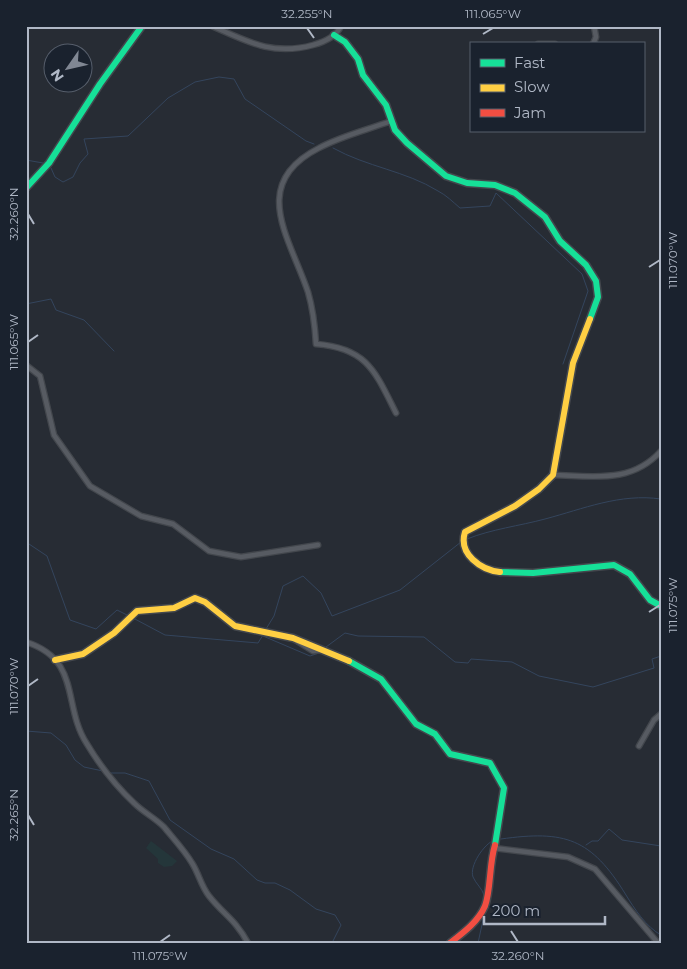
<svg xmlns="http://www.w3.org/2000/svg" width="687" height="969" font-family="Montserrat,sans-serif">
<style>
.green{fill:#24363a}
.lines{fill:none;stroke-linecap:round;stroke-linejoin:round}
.stream{stroke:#34455d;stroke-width:1}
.street-casing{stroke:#43474d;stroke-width:7}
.fast-casing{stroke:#43474d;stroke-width:9}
.slow-casing{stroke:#43474d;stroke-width:9}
.jam-casing{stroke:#43474d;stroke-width:9}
.street{stroke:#575b62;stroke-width:4.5}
.fast{stroke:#16e098;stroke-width:6}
.slow{stroke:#ffcf43;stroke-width:6}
.jam{stroke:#f24e42;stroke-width:6}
.ticks{fill:none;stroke:#b0b8c6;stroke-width:2}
.neatline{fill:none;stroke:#b0b8c6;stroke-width:2}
.ticks-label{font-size:12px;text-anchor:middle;fill:#b0b8c6}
</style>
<rect width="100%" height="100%" fill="#272c34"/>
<path class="green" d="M151 841 177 861 172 866 164 867 158 863V859L146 848Z"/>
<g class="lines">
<path class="stream" d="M333 148C367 167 406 171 438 191 446 195 453 202 460 208L490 206 496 193 582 274 588 291 563 364
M26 160 43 163
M51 168 55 177 63 182 73 177 80 163 88 154 84 139 128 136 168 98 195 82 219 77 234 79 245 99 306 141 314 144
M26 304 51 299 56 310 84 320 114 351
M467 539C492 529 519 526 545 519 583 509 620 493 661 499
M26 542 47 556 70 620 96 629 117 610 127 615
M133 618 165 635 258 643 263 635
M266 629 274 616 283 586 303 576 321 593 332 616 400 590 461 542
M263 636 310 656 319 653
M326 647 345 633 358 636 424 637 455 662 468 663 471 659 512 662 539 676 593 687 654 668 652 659 661 656
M26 731 51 733 66 745 75 760 84 767 103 771
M110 773H125L149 781 170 820 211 849 234 859 257 880 265 883H275L290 890 316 909 335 915 341 925 332 943
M501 839C565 830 591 838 626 895 634 908 646 927 661 935
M586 845 592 841H598L609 829 622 840 661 846
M484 895C482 888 476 884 473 877 469 866 484 844 494 840
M478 943 485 911"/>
<defs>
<path id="street" d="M212 26C248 42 273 56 313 45 324 42 336 37 341 26
M538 44H555
M593 44 596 37 594 26
M391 121C367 130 341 136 319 148 248 184 290 238 308 292 313 309 315 327 316 344 367 348 375 371 396 413
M26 365 40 376 54 435 90 486 141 516 173 524 209 551 241 557 318 545
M553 475C594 476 631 484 661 451
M297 641 313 651 322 650
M26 642C82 660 62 706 87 744 99 764 117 787 134 803 143 812 155 818 164 827 173 838 185 851 192 863 199 874 201 886 209 896 224 915 235 919 248 943
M639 746 654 720 661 714
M494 848 568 857 595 869 658 943"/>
<path id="fast" d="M334 35 345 42 358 59 363 75 386 105 395 130 407 143 446 176 467 183 495 185 515 193 545 217 560 241 586 265 596 281 598 297 590 319
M26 188 49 163 100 84 142 26
M500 572 533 573 614 565 630 574 650 600 661 606
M349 661 381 679 416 724 435 734 450 754 490 763 504 788 495 845"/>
<path id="slow" d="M500 572C481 570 458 554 465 532L515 506 539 489 553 475 573 363 590 319
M55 660 83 654 114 633 137 611 174 608 195 598 205 602 235 626 293 638 349 661"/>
<path id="jam" d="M450 943C463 933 478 922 485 906 491 890 489 864 495 845"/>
</defs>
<use href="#street" class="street-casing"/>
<use href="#fast" class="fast-casing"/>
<use href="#slow" class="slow-casing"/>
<use href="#jam" class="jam-casing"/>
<use href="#street" class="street"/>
<use href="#fast" class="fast"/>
<use href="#slow" class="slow"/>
<use href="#jam" class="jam"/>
</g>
<path class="ticks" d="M307 28 314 38M483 34 493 28M28 214 34 224M649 267 660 260M28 342 38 335M649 612 660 605M28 686 38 679M28 815 34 825M511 931 518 942M160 942 170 935"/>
<rect width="687" height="969" fill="none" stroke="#1a222e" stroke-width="55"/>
<rect x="470" y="42" width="175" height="90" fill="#1a222e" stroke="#565e6b"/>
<rect x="480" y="59" width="25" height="8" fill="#16e098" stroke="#565e6b"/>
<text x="514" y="68" font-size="15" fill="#b0b8c6">Fast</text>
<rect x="480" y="84" width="25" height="8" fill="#ffcf43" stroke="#565e6b"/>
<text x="514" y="92" font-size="15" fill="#b0b8c6">Slow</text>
<rect x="480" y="109" width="25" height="8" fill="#f24e42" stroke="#565e6b"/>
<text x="514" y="118" font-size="15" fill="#b0b8c6">Jam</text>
<g transform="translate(68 68) rotate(236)"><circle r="24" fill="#1a222e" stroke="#565e6b"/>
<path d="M0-4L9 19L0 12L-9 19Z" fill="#808793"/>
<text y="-8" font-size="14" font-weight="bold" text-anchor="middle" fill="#b0b8c6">N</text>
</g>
<path d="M484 916v8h121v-8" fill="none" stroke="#b0b8c6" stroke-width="2.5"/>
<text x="492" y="916" font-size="15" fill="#b0b8c6" stroke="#1a222e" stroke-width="4" paint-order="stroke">200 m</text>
<rect x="28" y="28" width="632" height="914" class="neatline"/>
<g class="ticks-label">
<text x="307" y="18">32.255°N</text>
<text x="493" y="18">111.065°W</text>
<text transform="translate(14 214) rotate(-90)" y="4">32.260°N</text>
<text transform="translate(673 260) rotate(-90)" y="4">111.070°W</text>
<text transform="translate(14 342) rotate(-90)" y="4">111.065°W</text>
<text transform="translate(673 605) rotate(-90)" y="4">111.075°W</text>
<text transform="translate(14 686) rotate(-90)" y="4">111.070°W</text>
<text transform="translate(14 815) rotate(-90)" y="4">32.265°N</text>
<text x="160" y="960">111.075°W</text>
<text x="518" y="960">32.260°N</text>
</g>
</svg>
